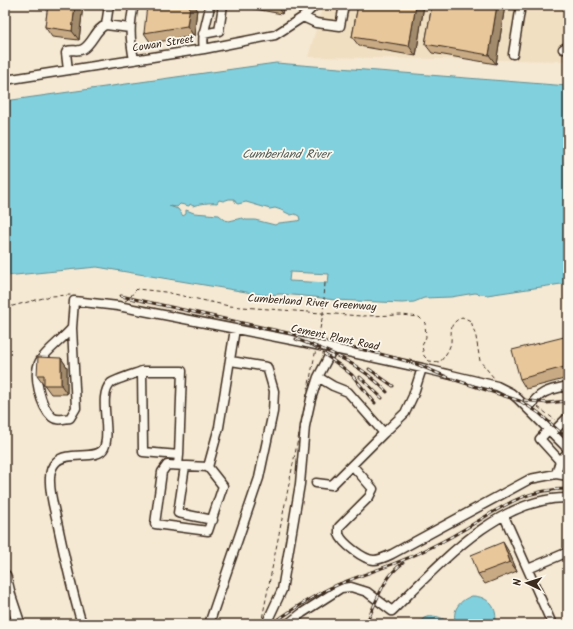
<svg xmlns="http://www.w3.org/2000/svg" width="573" height="629" font-family="Kalam,sans-serif">
<style>
.built{fill:#f1dfc2}
.water{fill:#81d0de;stroke:#658e91;fill-rule:evenodd}
.lines{fill:none;stroke-linecap:round;stroke-linejoin:round}
.minor-casing{stroke:#3b2a1e;stroke-width:11}
.highway-casing{stroke:#3b2a1e;stroke-width:14}
.path{stroke:#3b2a1e;stroke-width:1;stroke-dasharray:4 3;stroke-linecap:butt}
.minor{stroke:#fbf7ec;stroke-width:8}
.highway{stroke:#fbf7ec;stroke-width:11}
.rail-casing{stroke:#3b2a1e;stroke-width:3}
.rail{stroke:#fbf7ec;stroke-width:1.5;stroke-dasharray:4.5;stroke-linecap:butt}
.path-bridge{stroke:#3b2a1e;stroke-width:1;stroke-dasharray:4 3;stroke-linecap:butt}
.wall{fill:#c8ab84;stroke:#3b2a1e}
.shaded-wall{fill:#a28b6c;stroke:#3b2a1e}
.building{fill:#e8c79a;stroke:#3b2a1e}
.labels{text-anchor:middle;dominant-baseline:central;stroke-width:3.5;stroke-linejoin:round;paint-order:stroke}
.street-label{font-size:11px;fill:#3b2a1e;stroke:#fbf7ec}
.water-label{font-size:12px;font-style:italic;fill:#505c58;stroke:#fbf7ec}
</style>
<rect width="100%" height="100%" fill="#f5e9d3"/>
<filter id="ink" filterUnits="userSpaceOnUse"><feTurbulence type="fractalNoise" baseFrequency=".025" numOctaves="2"/><feDisplacementMap in="SourceGraphic" scale="8" xChannelSelector="R" yChannelSelector="G"/><feConvolveMatrix kernelMatrix="1 2 1 2 8 2 1 2 1" color-interpolation-filters="sRGB"/></filter>
<g filter="url(#ink)">
<path class="built" d="M323 5H568V61L308 57Z"/>
<path class="water" d="M276 63 568 86V283L487 295 475 293 451 297 424 298 414 302 402 303 335 300 315 297 281 294 264 295 97 267 5 276V101ZM229 199H234L236 203 238 204 246 202 270 209 275 208 281 210 291 215 295 214 299 216 300 220 297 221 279 223 275 225 255 220H246L242 218 229 221 225 220 219 215 194 213 186 210V214L183 216 178 209 169 206 177 207 180 204 189 206 190 204 193 206C197 204 212 202 217 203L219 200 223 201ZM290 272 329 274 328 283 289 281Z
M472 596C488 596 499 608 495 624H456C451 610 460 600 472 596Z
M430 616C438 616 444 618 450 624H417L424 618Z"/>
<g class="lines">
<defs>
<path id="minor" d="M303 17 316 23 340 26 344 5
M106 25 109 5
M203 34 219 31 223 5
M204 49C201 34 208 20 210 5
M563 49 568 46
M513 54 521 5
M134 60C130 39 129 25 134 5
M68 70 66 53 67 51C73 49 78 52 83 49 93 43 96 28 106 25L130 28
M5 80 204 49 275 35 303 17 315 5
M72 328 76 408 70 418C64 419 57 421 52 417 41 407 32 375 40 361 46 351 64 338 72 328L74 301 118 306 302 342 422 368 497 386 511 393 518 399 568 449
M332 349 329 356 318 377 333 386 348 392 384 433 405 413 413 396 422 368
M528 409C540 391 548 390 568 386
M548 430 540 439 560 461
M552 433 568 417
M178 465 179 455 182 371H142L143 452 179 455
M352 465 373 489 369 497 339 527C339 530 339 532 339 534 342 543 364 560 374 560 380 560 386 557 392 554L530 479 556 474 568 476
M185 466 178 513 213 520
M208 467 223 486 208 531 155 524 162 472 167 465 208 467 219 427 235 329
M556 474 560 461 568 452
M316 483 332 485 384 433
M504 516 552 624
M528 569 568 552
M82 624C72 592 65 559 58 526 55 511 49 494 50 478 50 472 52 466 56 462 67 450 98 461 104 448 112 430 97 396 111 383 114 380 137 373 142 371
M209 624 259 478 273 412 274 391 267 367 231 361
M266 624 282 590 300 484 305 426 311 399 318 377
M288 624 302 613 341 588 351 587 367 592 392 611C439 565 498 497 568 498"/>
<path id="highway" d="M5 576 10 597 19 624"/>
</defs>
<use href="#minor" class="minor-casing"/>
<use href="#highway" class="highway-casing"/>
<path class="path" d="M125 301 130 298 133 293 137 289 165 292 229 306 361 316 402 315 419 317 425 323 426 337 422 346 424 356 429 361 440 362C445 356 450 349 451 342 452 328 448 325 462 317L471 321 476 337 480 361 494 378
M5 308 51 296 71 295
M538 407 555 420"/>
<use href="#minor" class="minor"/>
<use href="#highway" class="highway"/>
<defs>
<path id="rail" d="M121 296 369 351 414 363 449 378 520 401 539 413 568 439
M296 339C331 352 361 364 387 392
M324 354 342 367 352 375 375 403
M369 369 393 386
M360 377 382 398
M524 400 547 403 568 401
M272 624C293 609 314 595 337 585 363 574 391 566 417 554 432 547 448 539 463 530 499 509 523 489 568 489
M366 624C376 603 383 577 403 563"/>
</defs>
<use href="#rail" class="rail-casing"/>
<use href="#rail" class="rail"/>
<path class="path-bridge" d="M261 624 323 314 325 283"/>
</g>
<path class="wall" d="M48 5H83L79 40 52 37 45 27Z
M243 5H284L282 14 244 7Z
M358 5H424L416 56 359 46 352 37Z
M432 5H505L496 64 432 53 425 44Z
M197 9 194 36 151 43 144 33Z
M568 336V378L526 389 520 379Z
M61 358 67 367V394H51L37 375Z
M509 552 517 571 485 584 478 574Z"/>
<path class="shaded-wall" d="M75 5H83L79 40 72 31Z
M190 5H194L197 9 194 36 187 26Z
M276 5H284L282 14Z
M416 5H424L416 56 409 46Z
M497 5H505L496 64 489 55Z
M61 358 67 367V394L61 385Z
M503 542 509 552 517 571 510 562Z"/>
<path class="building" d="M48 5H75L72 31 45 27Z
M147 5H190L187 26 144 33Z
M358 5H416L409 46 352 37Z
M432 5H497L489 55 425 44Z
M568 336V366L520 379 512 350Z
M38 357 61 358V385H44V375H37Z
M503 542 510 562 478 574 471 555Z"/>
</g>
<g class="labels">
<g class="street-label">
<text transform="translate(163 44) rotate(-9)">Cowan Street</text>
<text transform="translate(312 303) rotate(4)">Cumberland River Greenway</text>
<text transform="translate(335 338) rotate(12)">Cement Plant Road</text>
</g>
<g class="water-label">
<text x="286" y="154">Cumberland River</text>
</g>
</g>
<rect width="573" height="629" fill="none" stroke="#fbf7ec" stroke-width="20"/>
<rect x="10" y="10" width="553" height="609" fill="none" stroke="#3b2a1e" stroke-width="1.5" filter="url(#ink)"/>
<g transform="translate(527 583) rotate(274)" stroke="#fbf7ec" stroke-width="3" paint-order="stroke">
<path d="M0-3L7 15L0 10L-7 15Z" fill="#3b2a1e"/>
<text y="-6" font-size="11" font-weight="bold" text-anchor="middle" fill="#3b2a1e">N</text>
</g>
</svg>
